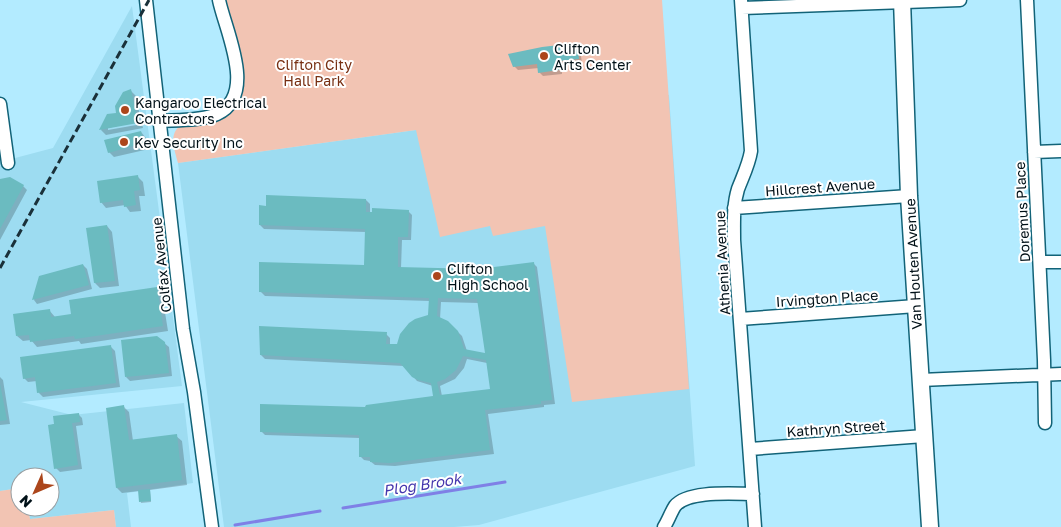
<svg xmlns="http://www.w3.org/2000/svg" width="1061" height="527" font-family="'Golos Text',sans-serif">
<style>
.built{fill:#9ddcf1}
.green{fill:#f2c4b3}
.shadow{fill:#0003;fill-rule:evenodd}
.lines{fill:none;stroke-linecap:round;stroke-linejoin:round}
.stream{stroke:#7f80e6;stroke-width:3}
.building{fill:#6bbbc0;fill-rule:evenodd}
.minor-casing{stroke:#126378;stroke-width:15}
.major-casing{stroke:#126378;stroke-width:19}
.minor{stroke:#fff;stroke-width:12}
.major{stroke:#fff;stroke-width:16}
.rail{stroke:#1a3039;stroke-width:3;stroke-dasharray:8 4;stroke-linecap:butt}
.poi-dot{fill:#ac461b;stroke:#fff;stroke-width:2}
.labels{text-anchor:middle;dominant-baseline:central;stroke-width:4;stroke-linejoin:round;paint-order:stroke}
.poi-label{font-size:14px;fill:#001017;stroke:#fff;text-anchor:start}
.park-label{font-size:14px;fill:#772f12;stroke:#fff}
.street-label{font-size:14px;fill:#001017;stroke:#fff}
.water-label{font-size:15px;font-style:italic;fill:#4537ad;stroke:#fff}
</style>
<rect width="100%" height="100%" fill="#b3ebff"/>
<path class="built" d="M132 6 182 386 21 402 72 415 184 403 193 483 127 493 131 527H116L114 510 30 519 28 507H50V477H20V488L0 491V162L53 148Z
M669 95 695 466 479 525 454 527H224L178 163Z"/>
<path class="green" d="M225 0H662L689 389 572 402 545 226 493 236 490 226 440 237 416 130 178 163C175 151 168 135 180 126L221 118 236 105 241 96 244 80 243 65Z
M20 488V507H28L30 519 114 510 116 527H0V491Z"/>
<path class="shadow" d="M576 45 580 49 582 63 562 65V74L543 76 539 72V68L518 70 514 66Z
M131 91 136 96 141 121 108 128V130L142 124 143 128 106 135 101 130 108 115 117 114Z
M141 132 146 138 149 149 114 157 109 152Z
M138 177 143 182 145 196H139L141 211 130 212 125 205 106 208 101 202Z
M0 181 23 186 27 190 0 240Z
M366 200 370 204V213L408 211 412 215 411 240H402L401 268 478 271 533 263 537 267 555 404 544 405V407L488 414 494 454 395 466 375 465 370 461 364 460 360 456V438L265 435 261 431 366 408 435 397 433 386 417 381 404 366 265 359 261 355 386 334 390 338V345L398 346 429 316 430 301 265 296 261 292 365 267 366 232 264 229 260 225ZM441 302 479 303 486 355 467 351 462 336 448 322 440 319ZM467 359 487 363 491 390 442 396 440 386 455 379 464 368Z
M107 226 112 232 119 286 100 288 95 283Z
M83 265 87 269 92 289 37 304 34 300 40 277Z
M156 288 162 294 168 331 81 344 79 341 37 347 31 340 23 341 17 336 49 310 55 317 73 315Z
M164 343 169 347 172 376 130 381 126 377Z
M111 347 115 351 120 387 43 397 39 393 37 381 28 382 24 378Z
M0 377 3 380 10 424 0 425Z
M124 407 129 412 133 441 176 436 182 441 187 485 150 490 151 502 141 503 139 491 122 493 117 488Z
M78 414 82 418 83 425 76 426 82 469 60 472 56 468 49 426Z"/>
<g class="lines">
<path class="stream" d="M343 508 505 482
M235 525 320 511"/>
</g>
<path class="building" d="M577 43 579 59 559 61V70L538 73 537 64 513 67 508 54 542 47Z
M131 89 138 123 99 130 107 114 116 113 115 106 123 92Z
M141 131 144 143 108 153 104 140Z
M138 175 140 190 134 191 136 205 124 207 123 200 100 203 97 181Z
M10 177 24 185 0 229V179Z
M266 195 366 199V212H372V208L409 210 408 237H398V267L478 269 534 262 552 400 541 401V404L485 410 490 450 390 463 370 462V457H359V435L260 432V404L365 407 366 405 433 396 431 383 418 380 412 377 400 363 260 355 259 326 387 332 386 344H397L400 334 409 323 415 319 428 315 429 298 259 292V262L364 265 365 229 259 225V205L266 206ZM438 298 477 299 485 353 464 349 458 331 448 321 437 316ZM463 356 486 360 490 389 440 395 437 382 445 379 456 370Z
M107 225 115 281 94 283 86 228Z
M83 264 89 285 32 300 39 276Z
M157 287 163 326 75 339 74 336 30 342 29 335 16 336 13 314 50 309 51 317 71 314 69 300Z
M157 336 165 342 169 373 125 377 121 340Z
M111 345 116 383 37 393 35 377 23 379 20 357Z
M0 384 7 420 0 421Z
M124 405 129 440 177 434 182 480 116 488 106 408Z
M79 413 80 422 72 423 78 465 54 469 48 425 54 424 53 416Z
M150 489 151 501 139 502 138 490Z"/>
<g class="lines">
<defs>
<path id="minor" d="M146 0 183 329 194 392 212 527
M741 0 751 151C749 164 743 176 738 189 733 205 734 222 734 240L755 527
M1027 0 1044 360 1045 423
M742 8 960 0
M0 104 8 163
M160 121C176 120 202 121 217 114 258 95 225 30 219 0
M1034 152 1061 151
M734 208 909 196
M1040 262H1061
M740 319 916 306
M921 380 1061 374
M750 449 924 436
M664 527C668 521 671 512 675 506 688 490 734 494 753 494"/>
<path id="major" d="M902 0 909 196 930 527"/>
</defs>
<use href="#minor" class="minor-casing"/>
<use href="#major" class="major-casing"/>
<use href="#minor" class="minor"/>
<use href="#major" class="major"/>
<path class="rail" d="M0 268 149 0"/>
</g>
<g class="poi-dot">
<circle cx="544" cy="56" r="5"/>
<circle cx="125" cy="110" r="5"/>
<circle cx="124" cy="142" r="5"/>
<circle cx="437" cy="276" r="5"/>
</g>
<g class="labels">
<g class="poi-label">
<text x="554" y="48">Clifton<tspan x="554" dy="16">Arts Center</tspan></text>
<text x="135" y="102">Kangaroo Electrical<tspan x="135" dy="16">Contractors</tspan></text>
<text x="134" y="142">Kev Security Inc</text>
<text x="447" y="268">Clifton<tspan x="447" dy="16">High School</tspan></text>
</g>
<g class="park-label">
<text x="314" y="64">Clifton City<tspan x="314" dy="16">Hall Park</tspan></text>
</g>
<g class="street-label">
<text transform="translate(820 187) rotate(-4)">Hillcrest Avenue</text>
<text transform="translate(1022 212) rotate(-93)">Doremus Place</text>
<text transform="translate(722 263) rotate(-93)">Athenia Avenue</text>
<text transform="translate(913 264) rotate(-93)">Van Houten Avenue</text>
<text transform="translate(161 265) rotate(-96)">Colfax Avenue</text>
<text transform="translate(827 298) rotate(-4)">Irvington Place</text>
<text transform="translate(836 428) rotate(-4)">Kathryn Street</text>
</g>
<g class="water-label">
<text transform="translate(422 484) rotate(-9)">Plog Brook</text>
</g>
</g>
<g transform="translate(35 492) rotate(225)"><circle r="24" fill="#ffffff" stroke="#999fa2"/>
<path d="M0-4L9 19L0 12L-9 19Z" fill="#ac461b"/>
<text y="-8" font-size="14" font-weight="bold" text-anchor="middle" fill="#001017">N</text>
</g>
</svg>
